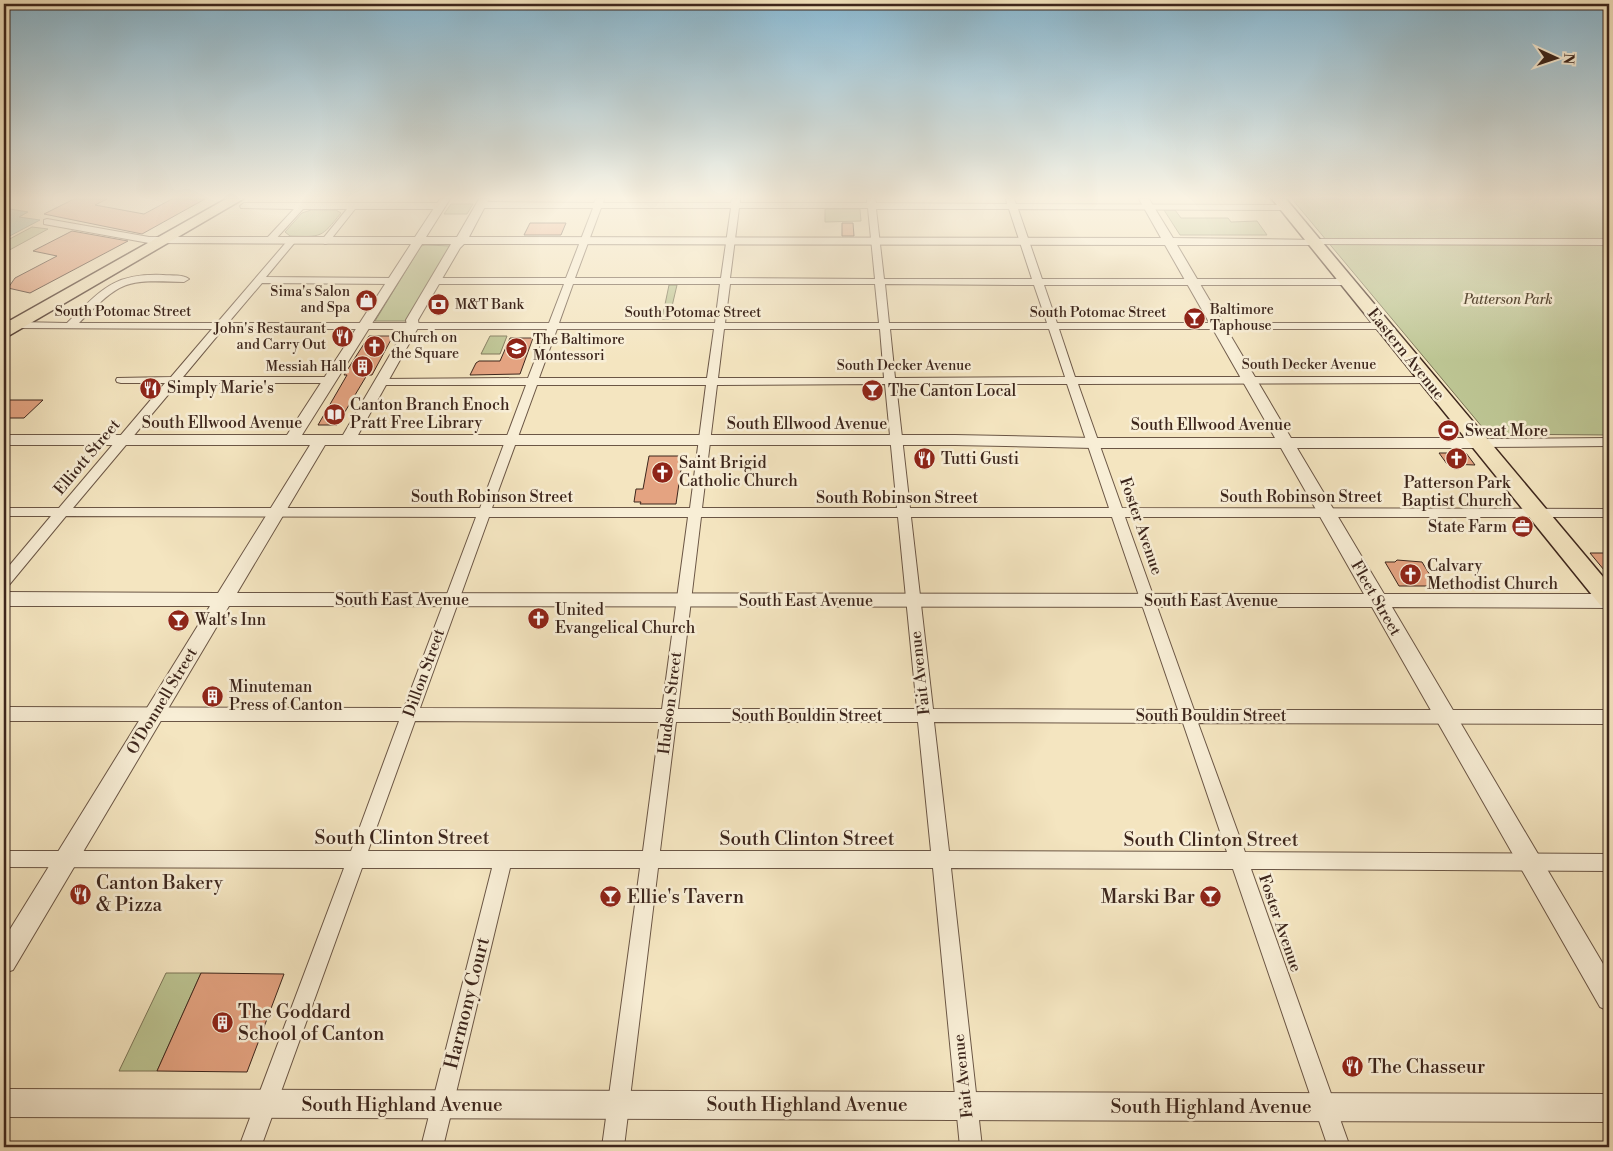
<svg xmlns="http://www.w3.org/2000/svg" width="1613" height="1151" font-family="'Libre Bodoni',serif">
<style>
.green{fill:#bcc492;stroke:#7c7557}
.water{fill:#9cbfae;stroke:#768274}
.building{fill:#e4a381;stroke:#3d261c}
.lines{fill:none;stroke-linecap:round;stroke-linejoin:round}
.minor-casing{stroke:#6b5645;stroke-width:2}
.tertiary-casing{stroke:#6b5645;stroke-width:2}
.primary-casing{stroke:#3d261c;stroke-width:3}
.minor{fill:#f8eed6;fill-rule:evenodd}
.tertiary{fill:#f8eed6;fill-rule:evenodd}
.primary{fill:#f4e5c0;fill-rule:evenodd}
.labels{text-anchor:middle;dominant-baseline:central;stroke-width:5;stroke-linejoin:round;paint-order:stroke}
.far-poi-label{font-size:14px;fill:#3d261c;stroke:#f8eed6;text-anchor:start}
.far-park-label{font-size:14px;font-style:italic;fill:#5d4e3a;stroke:#f8eed6}
.far-street-label{font-size:14px;fill:#3d261c;stroke:#f8eed6}
.street-label{font-size:16px;fill:#3d261c;stroke:#f8eed6}
.poi-label{font-size:16px;fill:#3d261c;stroke:#f8eed6;text-anchor:start}
.near-street-label{font-size:19px;fill:#3d261c;stroke:#f8eed6}
.near-poi-label{font-size:19px;fill:#3d261c;stroke:#f8eed6;text-anchor:start}
</style>
<rect width="100%" height="100%" fill="#f4e5c0"/>
<filter id="stains"><feTurbulence type="fractalNoise" baseFrequency=".004" numOctaves="4"/><feColorMatrix values="0 0 0 0 .2 0 0 0 0 .09 0 0 0 0 .02 0 0 0 .5 -.17"/></filter>
<radialGradient id="worn" r=".72"><stop offset=".6" stop-color="#630" stop-opacity="0"/><stop offset="1" stop-color="#630" stop-opacity=".3"/></radialGradient>
<path class="green" d="M1292 199H1609V435L1488 434Z
M451 204H473L467 214H444Z
M825 209H860L861 221 825 222Z
M311 210H336L341 213C321 238 322 237 290 236L285 232 302 213Z
M1164 210H1175L1181 218H1228L1231 222 1257 221 1267 235H1180Z
M32 227 48 229 4 253V242Z
M425 245 452 246 407 321H375L421 246Z
M669 285H677L669 319H662Z
M490 336H507L500 354H481Z
M166 973H201L157 1071H119Z"/>
<path class="water" d="M4 208 28 212 19 217 40 220 4 239Z"/>
<path class="building" d="M74 199H107L95 205 144 214 172 199H205L142 234 44 214Z
M530 223H566L561 235H524Z
M842 223H853L854 236H842Z
M72 231 128 241 30 293 8 288 15 278 57 256 33 251Z
M369 336H393L372 375H367L337 425H318L347 375H344Z
M510 338H533L520 374 470 375 476 363 479 361H500Z
M4 400H43L24 418H4Z
M1439 453H1466L1475 465 1447 464Z
M649 456H683L676 504H640L641 502H634L636 489H643Z
M1590 553H1609V576Z
M1397 560 1422 562 1433 580H1428L1432 586H1399L1385 562H1395Z
M201 973 284 974 247 1072 157 1071Z"/>
<g class="lines">
<defs>
<path id="minor" d="M596 199H604L603 203H731L732 199H740V203H867V199H875L876 203 1007 204 1006 199H1014L1016 204 1288 205V209L1285 210 1018 209 1042 279H1347L1352 282 1347 285H1044L1057 323H1383L1388 326 1383 329H1059L1075 377H1427L1432 380 1427 383 1078 384 1122 508 1609 509V517H1125L1194 710H1609V724L1198 723 1245 852 1609 854V871L1251 869 1350 1147H1328L1233 869 951 868 982 1147H960L933 868H658L624 1147H602L640 868H510L443 1147H421L492 868H362L261 1147H239L344 868 4 867V851H351L399 721H4V707L404 708 476 517 66 516 9 585 4 586V572L51 516H4V508H59L165 383H121L117 382 116 380 117 378 171 377 212 329 15 328 4 324V318L16 322 67 323C101 291 112 273 163 275 171 276 183 274 189 279L184 282C124 280 122 280 79 323H217L289 239 292 238 296 241 266 277 393 278 398 281 393 284 262 283 228 323H549L564 284H435L430 281 435 278H566L593 208H481L477 205 481 202 594 203ZM601 208H731L721 278H575ZM739 208H868L875 279 730 278ZM876 209H1009L1032 279H884ZM573 284H720L715 323H559ZM730 284H875L879 323H725ZM885 284 1034 285 1047 323H889ZM223 329H547L528 378 381 379 376 382 381 385H526L480 508H73L178 383H328L333 380 328 377H183ZM557 329H714L707 378H539ZM724 329H880L884 378H718ZM890 329H1049L1065 377 895 378ZM885 384 897 508H702L717 385ZM896 384H1067L1109 508H910ZM537 385H706L690 508H492ZM489 517H688L662 709 420 708ZM701 517H898L917 709H678ZM911 517H1112L1178 710 933 709ZM415 721 660 722 643 851H368ZM676 722H918L931 851H660ZM934 722 1183 723 1227 852 949 851Z
M244 203H441L445 206 441 209H355L328 243 325 244 321 241 347 209H303L273 242H267V238L294 209 241 208 240 206Z
M47 219 149 237 153 240 149 243 44 224V220Z
M1314 239H1609V245L1311 244V240Z
M1609 438V446L1478 447 1472 443 1478 439Z"/>
<path id="tertiary" d="M440 199H450L426 237H457L479 199H489L469 237 1161 238 1139 199H1149L1173 238 1318 240 1320 242 1314 245H1177L1291 438H1478L1483 440 1486 443 1483 446 1478 448H1297L1384 594H1609V608L1392 607 1609 974V1011L1600 1007 1372 607 229 606 13 970 4 973V939L210 606H4V592L218 593 310 445H4V435H287L411 244 149 243 143 240 149 237H415ZM422 244H451L406 320 407 326 343 435H302ZM464 244 1165 245 1275 438H1093L955 435H358L419 326 418 320 460 248ZM325 445H955L1093 448H1281L1364 594 237 593Z
M4 1089 1609 1094V1122L4 1117Z"/>
<path id="primary" d="M226 199H243L10 335 4 336V324Z
M1272 199H1286L1609 584V609L1601 606Z"/>
</defs>
<use href="#minor" class="minor-casing"/>
<use href="#tertiary" class="tertiary-casing"/>
<use href="#primary" class="primary-casing"/>
<use href="#minor" class="minor"/>
<use href="#tertiary" class="tertiary"/>
<use href="#primary" class="primary"/>
</g>
<linearGradient id="sky" x2="0" y2="1"><stop stop-color="#89b8d1"/><stop offset="0.55" stop-color="#faf3e3"/><stop offset="1" stop-color="#faf3e3" stop-opacity="0"/></linearGradient>
<rect width="1613" height="360" fill="url(#sky)"/>
<defs>
<symbol id="shop-disc" viewBox="-11 -11 22 22"><circle r="9.5" fill="#8f2418" stroke="#f8eed6"/><path d="M-5-2.5h2.3a2.7 3.5 0 0 1 5.4 0H5L5.5 6h-11ZM-1.5-2.5h3a1.5 2.3 0 0 0-3 0Z" fill="#fff"/></symbol>
<symbol id="bank-disc" viewBox="-11 -11 22 22"><circle r="9.5" fill="#8f2418" stroke="#f8eed6"/><path d="M-6-4H6V4H-6ZM0-2.3a2.3 2.3 0 1 0 0 4.6a2.3 2.3 0 1 0 0-4.6Z" fill="#fff"/></symbol>
<symbol id="bar-disc" viewBox="-11 -11 22 22"><circle r="9.5" fill="#8f2418" stroke="#f8eed6"/><path d="M-6-5H6L.8 .8V4.5H3.5V6h-7V4.5H-.8V.8Z" fill="#fff"/></symbol>
<symbol id="restaurant-disc" viewBox="-11 -11 22 22"><circle r="9.5" fill="#8f2418" stroke="#f8eed6"/><path d="M-5-6h1v4h1v-4h1v4h1v-4h1v5L-1.5 .5V6h-2V.5L-5-1ZM5-6V6H3V1.5H1.5Q1.5-4 5-6Z" fill="#fff"/></symbol>
<symbol id="church-disc" viewBox="-11 -11 22 22"><circle r="9.5" fill="#8f2418" stroke="#f8eed6"/><path d="M-1.2-6h2.4v3.5h3.3v2.4h-3.3V6h-2.4V-.1h-3.3v-2.4h3.3Z" fill="#fff"/></symbol>
<symbol id="school-disc" viewBox="-11 -11 22 22"><circle r="9.5" fill="#8f2418" stroke="#f8eed6"/><path d="M0-5L7-2L0 1L-7-2ZM-4 1L0 2.5L4 1V4Q0 6-4 4Z" fill="#fff"/></symbol>
<symbol id="building-disc" viewBox="-11 -11 22 22"><circle r="9.5" fill="#8f2418" stroke="#f8eed6"/><path d="M-4-6H4V6H1V3H-1V6H-4ZM-2.5-4.3h1.7v1.8h-1.7ZM.8-4.3h1.7v1.8H.8ZM-2.5-1h1.7V.8h-1.7ZM.8-1h1.7V.8H.8Z" fill="#fff"/></symbol>
<symbol id="library-disc" viewBox="-11 -11 22 22"><circle r="9.5" fill="#8f2418" stroke="#f8eed6"/><path d="M-6-4Q-3-5.5-.7-3.5V5Q-3 3-6 4ZM6-4Q3-5.5 .7-3.5V5Q3 3 6 4Z" fill="#fff"/></symbol>
<symbol id="stadium-disc" viewBox="-11 -11 22 22"><circle r="9.5" fill="#8f2418" stroke="#f8eed6"/><path d="M0-5a6.5 5 0 1 0 0 10a6.5 5 0 1 0 0-10ZM-3.5-1.8h7v3.6h-7Z" fill="#fff"/></symbol>
<symbol id="office-disc" viewBox="-11 -11 22 22"><circle r="9.5" fill="#8f2418" stroke="#f8eed6"/><path d="M-6-3h4V-5.5h4V-3h4V5H-6ZM-1-4.5V-3h2v-1.5ZM-6 0V1H6V0Z" fill="#fff"/></symbol>
</defs>
<g fill-rule="evenodd">
<use href="#shop-disc" x="354" y="288" width="25" height="25"/>
<use href="#bank-disc" x="426" y="292" width="25" height="25"/>
<use href="#bar-disc" x="1182" y="306" width="25" height="25"/>
<use href="#restaurant-disc" x="330" y="324" width="25" height="25"/>
<use href="#church-disc" x="362" y="334" width="25" height="25"/>
<use href="#school-disc" x="504" y="336" width="25" height="25"/>
<use href="#building-disc" x="350" y="354" width="25" height="25"/>
<use href="#restaurant-disc" x="138" y="376" width="25" height="25"/>
<use href="#bar-disc" x="860" y="378" width="25" height="25"/>
<use href="#library-disc" x="322" y="402" width="25" height="25"/>
<use href="#stadium-disc" x="1436" y="418" width="25" height="25"/>
<use href="#restaurant-disc" x="912" y="446" width="25" height="25"/>
<use href="#church-disc" x="1444" y="446" width="25" height="25"/>
<use href="#church-disc" x="650" y="460" width="25" height="25"/>
<use href="#office-disc" x="1510" y="514" width="25" height="25"/>
<use href="#church-disc" x="1398" y="562" width="25" height="25"/>
<use href="#church-disc" x="526" y="606" width="25" height="25"/>
<use href="#bar-disc" x="166" y="608" width="25" height="25"/>
<use href="#building-disc" x="200" y="684" width="25" height="25"/>
<use href="#restaurant-disc" x="68" y="882" width="25" height="25"/>
<use href="#bar-disc" x="598" y="884" width="25" height="25"/>
<use href="#bar-disc" x="1198" y="884" width="25" height="25"/>
<use href="#building-disc" x="210" y="1010" width="25" height="25"/>
<use href="#restaurant-disc" x="1340" y="1054" width="25" height="25"/>
</g>
<g class="labels">
<g class="far-poi-label">
<text x="350" y="292" text-anchor="end">Sima's Salon<tspan x="350" dy="16">and Spa</tspan></text>
<text x="455" y="305">M&amp;T Bank</text>
<text x="1210" y="310">Baltimore<tspan x="1210" dy="16">Taphouse</tspan></text>
<text x="326" y="329" text-anchor="end">John's Restaurant<tspan x="326" dy="16">and Carry Out</tspan></text>
<text x="391" y="338">Church on<tspan x="391" dy="16">the Square</tspan></text>
<text x="533" y="340">The Baltimore<tspan x="533" dy="16">Montessori</tspan></text>
<text x="347" y="367" text-anchor="end">Messiah Hall</text>
</g>
<g class="far-park-label">
<text x="1508" y="300">Patterson Park</text>
</g>
<g class="far-street-label">
<text x="123" y="312">South Potomac Street</text>
<text x="693" y="313">South Potomac Street</text>
<text x="1098" y="313">South Potomac Street</text>
<text x="1309" y="365">South Decker Avenue</text>
<text x="904" y="366">South Decker Avenue</text>
</g>
<g class="street-label">
<text transform="translate(1406 354) rotate(51)">Eastern Avenue</text>
<text x="222" y="423">South Ellwood Avenue</text>
<text x="807" y="424">South Ellwood Avenue</text>
<text x="1211" y="425">South Ellwood Avenue</text>
<text transform="translate(87 457) rotate(-50)">Elliott Street</text>
<text x="492" y="497">South Robinson Street</text>
<text x="1301" y="497">South Robinson Street</text>
<text x="897" y="498">South Robinson Street</text>
<text transform="translate(1141 526) rotate(71)">Foster Avenue</text>
<text transform="translate(1376 598) rotate(60)">Fleet Street</text>
<text x="402" y="600">South East Avenue</text>
<text x="806" y="601">South East Avenue</text>
<text x="1211" y="601">South East Avenue</text>
<text transform="translate(424 673) rotate(-70)">Dillon Street</text>
<text transform="translate(920 673) rotate(-96)">Fait Avenue</text>
<text transform="translate(162 701) rotate(-59)">O'Donnell Street</text>
<text transform="translate(670 703) rotate(-83)">Hudson Street</text>
<text x="807" y="716">South Bouldin Street</text>
<text x="1211" y="716">South Bouldin Street</text>
<text transform="translate(1280 923) rotate(71)">Foster Avenue</text>
<text transform="translate(963 1076) rotate(-96)">Fait Avenue</text>
</g>
<g class="poi-label">
<text x="167" y="388">Simply Marie's</text>
<text x="888" y="391">The Canton Local</text>
<text x="350" y="405">Canton Branch Enoch<tspan x="350" dy="18">Pratt Free Library</tspan></text>
<text x="1465" y="431">Sweat More</text>
<text x="941" y="459">Tutti Gusti</text>
<text x="679" y="463">Saint Brigid<tspan x="679" dy="18">Catholic Church</tspan></text>
<text x="1457" y="483" text-anchor="middle">Patterson Park<tspan x="1457" dy="18">Baptist Church</tspan></text>
<text x="1507" y="527" text-anchor="end">State Farm</text>
<text x="1427" y="566">Calvary<tspan x="1427" dy="18">Methodist Church</tspan></text>
<text x="555" y="610">United<tspan x="555" dy="18">Evangelical Church</tspan></text>
<text x="195" y="620">Walt's Inn</text>
<text x="229" y="687">Minuteman<tspan x="229" dy="18">Press of Canton</tspan></text>
</g>
<g class="near-street-label">
<text x="402" y="838">South Clinton Street</text>
<text x="807" y="839">South Clinton Street</text>
<text x="1211" y="840">South Clinton Street</text>
<text transform="translate(467 1003) rotate(-76)">Harmony Court</text>
<text x="402" y="1105">South Highland Avenue</text>
<text x="807" y="1105">South Highland Avenue</text>
<text x="1211" y="1107">South Highland Avenue</text>
</g>
<g class="near-poi-label">
<text x="96" y="883">Canton Bakery<tspan x="96" dy="22">&amp; Pizza</tspan></text>
<text x="627" y="897">Ellie's Tavern</text>
<text x="1195" y="897" text-anchor="end">Marski Bar</text>
<text x="238" y="1012">The Goddard<tspan x="238" dy="22">School of Canton</tspan></text>
<text x="1368" y="1067">The Chasseur</text>
</g>
</g>
<rect width="1613" height="1151" fill="none" stroke="#f4e5c0" stroke-width="20"/>
<rect x="5" y="5" width="1603" height="1141" fill="none" stroke="#3d261c" stroke-width="2.5"/>
<rect x="10" y="10" width="1593" height="1131" fill="none" stroke="#3d261c"/>
<g transform="translate(1556 58) rotate(93)" stroke="#f8eed6" stroke-width="4" paint-order="stroke">
<path d="M0-4L9 19L0 12L-9 19Z" fill="#3d261c"/>
<text y="-8" font-size="14" font-weight="bold" text-anchor="middle" fill="#3d261c">N</text>
</g>
<rect width="100%" height="100%" filter="url(#stains)"/>
<rect width="100%" height="100%" fill="url(#worn)"/>
</svg>
